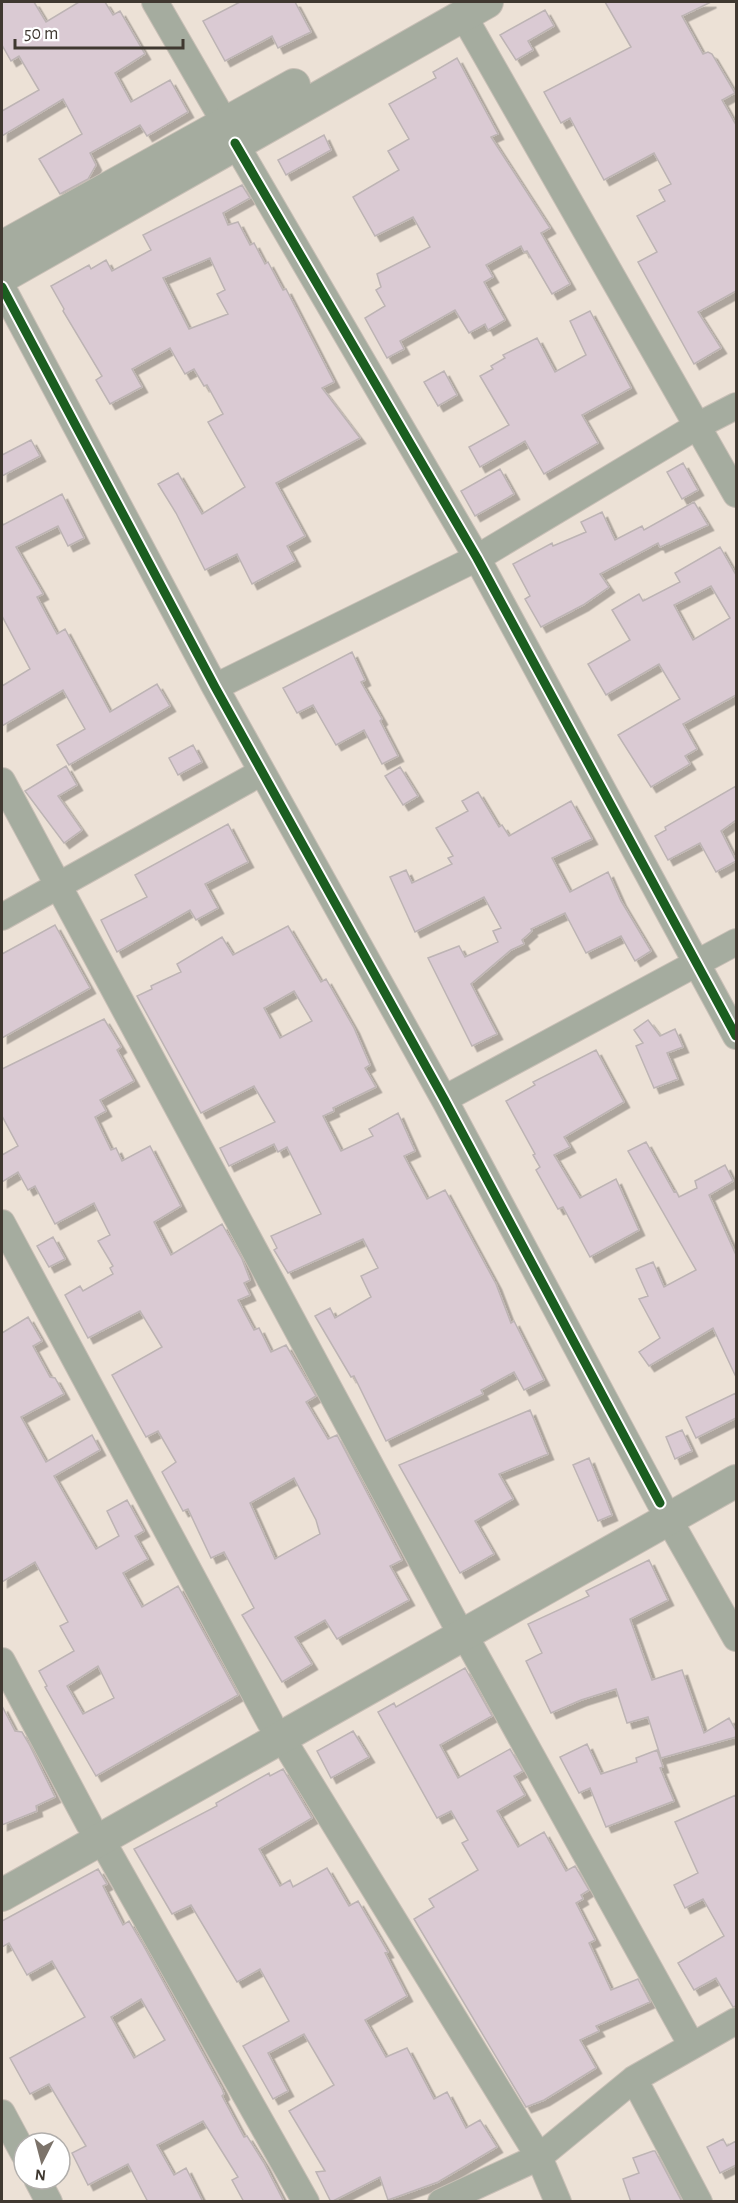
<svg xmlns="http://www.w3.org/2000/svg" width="738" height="2203" font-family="'Alegreya Sans',sans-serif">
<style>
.building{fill:#dacad3;stroke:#bdb4b4;stroke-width:1.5;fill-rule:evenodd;filter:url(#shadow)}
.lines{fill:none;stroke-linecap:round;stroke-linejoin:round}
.minor-casing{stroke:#c8bfb6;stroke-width:28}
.tertiary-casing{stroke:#c8bfb6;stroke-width:34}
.minor{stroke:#a5ac9f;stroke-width:26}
.tertiary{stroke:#a5ac9f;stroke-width:32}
.cycleway-casing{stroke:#fff;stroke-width:13}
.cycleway{stroke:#1b5e20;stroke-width:9}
</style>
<defs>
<filter id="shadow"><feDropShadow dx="5.5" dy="5.5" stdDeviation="0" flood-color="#0004"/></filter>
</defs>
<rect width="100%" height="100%" fill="#ece1d6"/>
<path class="building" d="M2 2H34L46 22 79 2H105L113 15 120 11 145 54 115 73 131 102 170 80 188 112 147 136 140 125 90 153 96 165 88 179 60 194 39 159 82 134 63 99 2 136V111L39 90 19 56 11 61 2 45Z
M240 2H295L311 32 278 48 272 36 225 61 203 21Z
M605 2H711L682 16 703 54 708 52 712 54 735 93 722 100 736 125V291L698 312 721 348 694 364 638 262 657 252 637 216 665 201 659 190 671 184 654 153 604 180 570 118 561 123 544 92 631 47Z
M545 10 554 26 528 41 533 50 516 60 500 35Z
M457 58 498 134 491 137 550 228 541 233 570 284 552 294 527 251 524 252 521 246 486 265 493 277 484 282 505 320 488 330 485 324 469 333 455 310 400 341 404 349 387 358 365 318 385 306 376 290 381 287 377 274 430 247 413 217 375 236 353 197 399 170 388 151 409 139 389 104 436 78 433 72Z
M324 135 331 150 286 175 278 160Z
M242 185 250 198 223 213 228 225 238 222 250 245 254 243 265 264 268 262 283 290 286 289 334 382 322 388 360 438 276 483 305 536 287 546 295 561 252 584 237 554 205 570 176 513 158 484 178 473 202 514 245 487 208 422 223 414 207 385 204 386 194 369 185 374 170 348 132 369 142 387 110 404 96 380 102 376 63 311 64 309 51 286 89 265 91 269 106 260 112 271 151 250 143 235ZM210 258 225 290 217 294 228 314 189 329 163 278Z
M590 311 631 388 582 415 598 443 544 474 525 441 480 467 469 447 509 425 480 376 493 369 491 366 505 358 503 355 537 338 555 372 586 355 570 321Z
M444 371 457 395 438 406 424 382Z
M31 440 40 456 2 476V455Z
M683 463 698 490 682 499 667 472Z
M500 469 514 494 475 516 461 491Z
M62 494 84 538 68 546 58 526 16 547 43 594 37 597 57 634 65 629 110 712 157 684 170 706 69 765 57 745 85 729 63 690 2 726V686L30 669 2 616V522L3 525Z
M694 502 708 525 660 547 658 543 600 574 609 587 583 605 541 627 525 599 530 596 513 564 552 543 553 546 586 532 581 522 602 512 615 540 642 526 644 530Z
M720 547 736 575V695L683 724 697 749 685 756 690 764 651 787 618 735 680 699 659 664 606 695 588 664 630 640 612 610 639 594 643 601 680 582 675 573ZM711 586 730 618 693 640 674 605Z
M352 652 365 680 361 682 382 719 380 721 398 756 382 764 364 730 336 745 313 705 297 713 283 688Z
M193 745 202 762 178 775 169 758Z
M66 766 77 785 58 796 82 830 64 843 25 791Z
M400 767 418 796 403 805 385 776Z
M736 786V820L721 831 736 861 716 872 700 843 668 860 655 836 666 830 665 827Z
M478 792 499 827 502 825 509 836 571 801 592 839 552 858 570 892 608 872 621 901 651 951 635 961 621 936 586 953 565 913 531 929 532 931 522 940 524 944 511 950 471 984 497 1034 472 1046 428 958 459 946 465 957 498 942 493 931 501 928 484 897 415 932 390 877 406 870 412 883 452 864 448 858 453 856 436 828 468 811 462 801Z
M228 824 248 862 205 884 218 908 196 920 190 910 117 952 101 920 147 897 135 875Z
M55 925 90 988 2 1038V954Z
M288 926 321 982 326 979 354 1028 370 1065 365 1068 376 1087 333 1108 334 1111 323 1116 341 1151 373 1136 369 1129 398 1113 415 1151 404 1156 427 1199 445 1190 496 1284 511 1323 514 1321 544 1380 524 1390 514 1372 481 1390 483 1394 386 1441 354 1376 351 1377 315 1316 330 1308 335 1318 371 1297 361 1276 378 1268 363 1239 288 1273 274 1250 277 1248 271 1236 321 1214 287 1147 278 1152 274 1144 229 1166 220 1148 275 1122 254 1086 201 1113 137 996 152 989 151 986 181 972 177 964 222 937 233 955ZM294 991 312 1021 280 1038 264 1008Z
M104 1019 121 1047 117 1050 134 1081 100 1100 106 1111 95 1117 111 1150 116 1148 122 1161 150 1146 181 1206 154 1222 171 1255 222 1224 242 1259 250 1280 244 1283 250 1295 238 1300 254 1330 259 1328 271 1352 286 1345 316 1396 306 1402 328 1439 337 1435 402 1560 390 1566 409 1600 337 1639 325 1620 295 1637 312 1664 282 1682 242 1615 254 1608 224 1552 211 1558 188 1509 183 1511 162 1472 176 1462 158 1431 146 1437 112 1375 162 1347 140 1311 88 1338 65 1295 80 1286 83 1291 113 1274 110 1268 113 1266 98 1241 110 1235 94 1203 55 1224 35 1186 28 1190 18 1172 2 1182V1155L18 1146 2 1116V1069ZM294 1478 316 1520 320 1534 275 1559 250 1503Z
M648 1020 660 1036 675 1029 683 1047 667 1053 678 1079 654 1088 636 1046 643 1043 634 1030Z
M596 1050 624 1102 564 1137 570 1147 554 1155 580 1198 616 1179 639 1230 590 1257 563 1207 558 1209 536 1170 540 1167 533 1155 535 1154 506 1101 535 1085 533 1082Z
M646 1142 674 1192 676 1191 679 1197 697 1188 695 1181 725 1165 733 1181 709 1195 736 1255V1377L713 1328 649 1366 639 1352 660 1338 639 1299 648 1296 636 1269 653 1262 664 1287 696 1270 628 1151Z
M53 1237 65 1259 49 1267 37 1246Z
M28 1317 42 1341 33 1346 50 1377 55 1378 64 1394 21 1417 46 1462 92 1435 100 1450 54 1476 96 1549 119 1536 107 1511 127 1500 144 1531 135 1536 148 1559 123 1573 142 1607 178 1586 238 1695 96 1776 45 1687 47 1686 39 1671 74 1651 60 1626 68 1622 35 1562 2 1582V1333ZM98 1666 114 1698 83 1714 67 1686Z
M736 1393V1418L696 1438 686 1417Z
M530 1410 548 1454 499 1474 513 1499 475 1521 494 1554 460 1573 399 1465Z
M682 1430 692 1451 675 1459 666 1437Z
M589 1458 612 1515 598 1521 573 1465Z
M649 1560 668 1600 630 1619 652 1680 682 1670 704 1733 729 1718 736 1731V1737L661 1758 648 1717 627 1723 616 1689 581 1700 551 1713 526 1661 542 1653 528 1624 589 1596 586 1591Z
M465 1668 492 1716 440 1745 458 1778 510 1749 523 1771 514 1776 525 1795 497 1811 518 1847 544 1832 566 1871 575 1866 589 1890 581 1895 583 1899 576 1903 595 1940 589 1943 611 1990 638 1979 650 2002 596 2026 599 2031 580 2040 596 2068 544 2100 526 2107 414 1919 434 1907 429 1899 478 1870 462 1843 468 1840 451 1811 437 1818 378 1712 394 1703 396 1707Z
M2 1706 15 1731 22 1732 29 1744 55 1797 36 1806 37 1811 2 1825Z
M353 1731 369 1757 331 1778 317 1751Z
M587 1744 601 1774 637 1762 636 1758 657 1750 663 1767 660 1768 674 1801 606 1827 590 1788 579 1793 560 1757Z
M283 1769 312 1818 259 1849 280 1886 290 1880 293 1887 327 1868 349 1906 358 1901 388 1952 385 1953 407 1996 365 2020 386 2057 407 2048 434 2099 447 2092 466 2128 480 2120 497 2147 438 2182 388 2200 380 2177 331 2202 316 2172 325 2171 289 2111 334 2085 304 2034 268 2053 288 2091 273 2099 243 2046 289 2021 260 1969 237 1982 191 1905 172 1914 134 1849 217 1806 216 1803 269 1773 270 1776Z
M736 1795V2006L733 2007 716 1978 694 1990 678 1963 724 1936 703 1899 685 1908 674 1885 698 1873 675 1822Z
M98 1869 107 1884 103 1886 123 1925 129 1921 142 1943 222 2089 224 2094 222 2096 244 2137 247 2136 264 2163 284 2202H244L232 2180 238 2177 203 2121 157 2145 174 2175 186 2168 203 2202H148L128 2164 88 2185 72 2153 86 2146 49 2084 30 2094 10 2058 85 2017 52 1961 27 1975 9 1943 2 1947V1921ZM141 1999 165 2040 134 2058 111 2017Z
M723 2139 727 2146 736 2141V2165L720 2173 707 2147Z
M653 2151H655L682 2202H631L623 2179 639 2173 633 2158Z"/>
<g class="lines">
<defs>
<path id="minor" d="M155 2 225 123
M463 15 736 494
M235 143 477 558 736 1036
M2 287 215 687 444 1099 660 1503
M215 687 477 558 699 425 736 406
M2 781 454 1621
M2 917 262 772
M444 1099 736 942
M2 1223 270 1722
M668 1518 736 1638
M465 1636 692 2046
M2 1661 89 1824
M282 1738 539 2157 558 2202
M101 1839 306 2202
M634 2079 699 2202
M2 2113 24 2154
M37 2179 49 2202
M441 2202 539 2157 634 2079 736 2021"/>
<path id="tertiary" d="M2 247 294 85
M2 277 487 2
M2 1895 736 1481"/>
</defs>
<use href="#minor" class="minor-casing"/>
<use href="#tertiary" class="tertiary-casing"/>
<use href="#minor" class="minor"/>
<use href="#tertiary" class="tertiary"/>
<defs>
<path id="cycleway" d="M235 143 477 558 736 1036
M2 287 215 687 444 1099 660 1503"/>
</defs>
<use href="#cycleway" class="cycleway-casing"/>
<use href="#cycleway" class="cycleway"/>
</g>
<rect width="738" height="2203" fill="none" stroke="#3f3830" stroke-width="6"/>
<g transform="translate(42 2161) rotate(186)"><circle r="28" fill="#ffffff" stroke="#b2afac" stroke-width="1.5"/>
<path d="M0-4.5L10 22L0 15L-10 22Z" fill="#7c736a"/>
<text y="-9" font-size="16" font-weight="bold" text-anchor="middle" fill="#3f3830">N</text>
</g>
<path d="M15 39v9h168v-9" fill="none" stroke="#3f3830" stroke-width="3"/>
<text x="24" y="39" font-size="18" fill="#3f3830" stroke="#ffffff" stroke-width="4.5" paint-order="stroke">50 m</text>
</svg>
